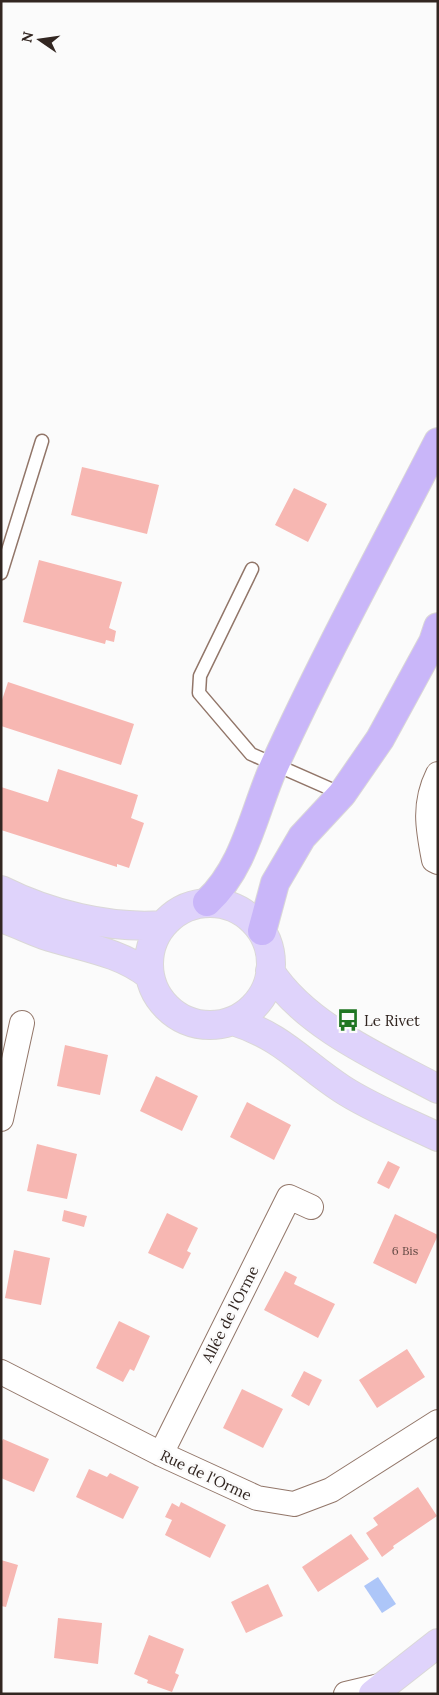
<svg xmlns="http://www.w3.org/2000/svg" width="439" height="1695" font-family="Lora,serif">
<style>
.water{fill:#adc6f8}
.building{fill:#f7b7b2}
.lines{fill:none;stroke-linecap:round;stroke-linejoin:round}
.service-casing{stroke:#927669;stroke-width:15}
.minor-casing{stroke:#927669;stroke-width:26}
.primary-casing{stroke:#dad8d7;stroke-width:30}
.motorway-casing{stroke:#dad8d7;stroke-width:30}
.service{stroke:#fff;stroke-width:12}
.minor{stroke:#fff;stroke-width:24}
.primary{stroke:#dfd3fb;stroke-width:28}
.motorway{stroke:#c9b6f9;stroke-width:28}
.labels{text-anchor:middle;dominant-baseline:central;stroke-width:5;stroke-linejoin:round;paint-order:stroke}
.number-label{font-size:12px;fill:#634a45}
.poi-label{font-size:15px;fill:#322621;stroke:#fbfbfb;text-anchor:start}
.street-label{font-size:15px;fill:#322621;stroke:#fbfbfb}
</style>
<rect width="100%" height="100%" fill="#fbfbfb"/>
<path class="water" d="M378 1577 396 1604 382 1613 364 1586Z"/>
<path class="building" d="M82 467 159 485 147 534 71 515Z
M294 488 327 504 308 542 275 525Z
M39 560 122 582 109 628 116 631 114 642 106 640 105 644 23 622Z
M8 682 134 724 121 765 1 726V703Z
M58 769 138 795 131 818 144 823 129 868 117 864V867L1 830V787L48 802Z
M65 1045 108 1055 100 1095 57 1086Z
M156 1076 198 1096 182 1131 140 1111Z
M247 1102 291 1125 274 1160 230 1137Z
M37 1144 77 1154 67 1199 27 1191Z
M388 1161 400 1167 389 1189 377 1183Z
M64 1210 87 1216 84 1227 62 1221Z
M167 1213 198 1228 187 1251 191 1253 183 1269 148 1253Z
M395 1214 438 1235 416 1284 373 1263Z
M14 1250 50 1258 41 1305 5 1298Z
M285 1271 297 1277 294 1284 335 1304 318 1338 264 1310Z
M119 1321 150 1336 134 1371 130 1369 123 1382 96 1368Z
M407 1349 425 1377 377 1408 359 1380Z
M304 1371 322 1380 309 1406 291 1396Z
M242 1389 283 1409 263 1448 223 1428Z
M3 1439 49 1459 34 1492 1 1478V1443Z
M89 1469 107 1477 110 1473 139 1487 123 1519 76 1497Z
M418 1487 437 1516 393 1546 394 1548 382 1557 366 1533 378 1525 373 1518Z
M181 1502 226 1525 210 1558 165 1535 172 1520 165 1517 172 1503 179 1507Z
M351 1534 369 1559 318 1592 302 1567Z
M1 1560 18 1565 6 1607 1 1606Z
M268 1584 283 1616 246 1633 231 1602Z
M58 1618 102 1623 98 1664 54 1658Z
M149 1635 184 1649 175 1673 179 1675 172 1692 147 1683 148 1680 134 1674Z"/>
<g class="lines">
<defs>
<path id="service" d="M252 569 200 676 199 693 251 754 342 794
M1 573 42 441"/>
<path id="minor" d="M438 774C423 804 428 829 434 860L438 862
M1 1119 22 1023
M1 1372 161 1454 257 1498 294 1504 331 1490 438 1422
M161 1454 289 1197 311 1207
M346 1694 384 1685"/>
<path id="primary" d="M1 890C49 914 109 929 162 925
M149 964a61 61 0 1 1 122 0a61 61 0 1 1-122 0Z
M1 918C16 923 30 930 44 935 80 947 119 951 149 975
M270 971C305 1026 382 1059 438 1089
M233 1021C282 1036 302 1063 342 1089 371 1108 407 1122 438 1137
M373 1694 438 1643"/>
<path id="motorway" d="M207 902C246 866 254 810 275 764 325 655 383 549 438 442
M262 931 275 883 302 837 342 794 380 739 433 642 438 627"/>
</defs>
<use href="#service" class="service-casing"/>
<use href="#minor" class="minor-casing"/>
<use href="#primary" class="primary-casing"/>
<use href="#motorway" class="motorway-casing"/>
<use href="#service" class="service"/>
<use href="#minor" class="minor"/>
<use href="#primary" class="primary"/>
<use href="#motorway" class="motorway"/>
</g>
<defs>
<symbol id="bus-bare" viewBox="-9 -9 18 18"><path d="M-5-6H5V4H4V6H2V4H-2V6H-4V4H-5ZM-3.5-4V0h7V-4ZM-3.5 1.2v1.5H-2V1.2ZM2 1.2v1.5H3.5V1.2Z" fill="#207623" stroke="#fbfbfb" stroke-width="2.5" paint-order="stroke"/></symbol>
</defs>
<g fill-rule="evenodd">
<use href="#bus-bare" x="332" y="1004" width="32" height="32"/>
</g>
<g class="labels">
<g class="number-label">
<text x="405" y="1250">6 Bis</text>
</g>
<g class="poi-label">
<text x="364" y="1020">Le Rivet</text>
</g>
<g class="street-label">
<text transform="translate(230 1314) rotate(-63)">Allée de l'Orme</text>
<text transform="translate(206 1475) rotate(25)">Rue de l'Orme</text>
</g>
</g>
<rect width="439" height="1695" fill="none" stroke="#322621" stroke-width="5"/>
<g transform="translate(40 40) rotate(283)" stroke="#fbfbfb" stroke-width="4" paint-order="stroke">
<path d="M0-4L9 19L0 12L-9 19Z" fill="#322621"/>
<text y="-8" font-size="14" font-weight="bold" text-anchor="middle" fill="#322621">N</text>
</g>
</svg>
